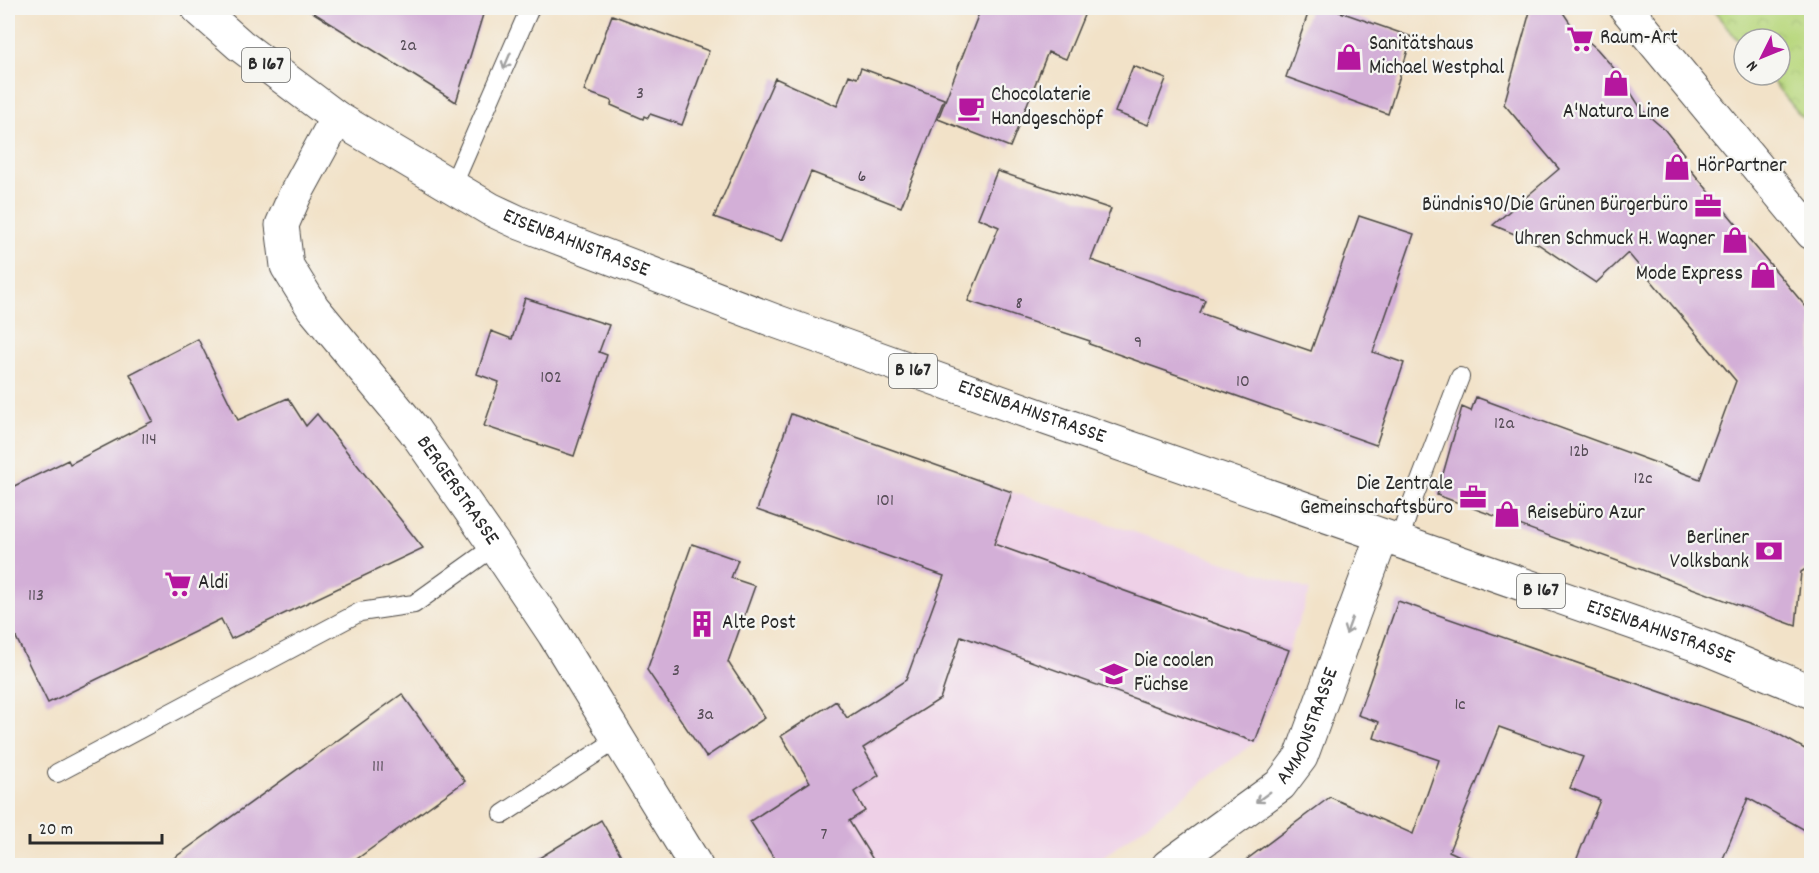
<svg xmlns="http://www.w3.org/2000/svg" width="1819" height="873" font-family="Dekko,sans-serif">
<style>
.built{fill:#eed0e7}
.park{fill:url(#park-crowns);stroke:#728255;stroke-width:1.5}
.building{fill:#d3afd7}
.lines{fill:none;stroke-linecap:round;stroke-linejoin:round}
.lane-casing{stroke:#494643;stroke-width:20}
.street-casing{stroke:#494643;stroke-width:35}
.primary-casing{stroke:#494643;stroke-width:35}
.lane{stroke:#fff;stroke-width:18}
.street{stroke:#fff;stroke-width:33}
.primary{stroke:#fff;stroke-width:33}
.oneway{stroke:#a0a0a0}
.labels{text-anchor:middle;dominant-baseline:central;stroke-width:4.5;stroke-linejoin:round;paint-order:stroke}
.number-label{font-size:18px;fill:#554c56}
.shield{fill:#f6f6f2;stroke:#686867;stroke-width:1.5}
.shield-label{font-size:20px;font-weight:bold;fill:#2b2b2b}
.poi-label{font-size:21px;fill:#2b2b2b;stroke:#f6f6f2;text-anchor:start}
.street-label{font-size:21px;fill:#2b2b2b;stroke:#f6f6f2}
</style>
<defs>
<pattern id="park-crowns" width="20" height="18" patternUnits="userSpaceOnUse" patternTransform="scale(1.5)"><rect width="20" height="18" fill="#b9d87f"/><path d="M2 6a3 3 0 1 1 6 0M12 15a3 3 0 1 1 6 0" fill="none" stroke="#9fba6e"/></pattern>
</defs>
<rect width="100%" height="100%" fill="#f6f6f2"/>
<filter id="ink" filterUnits="userSpaceOnUse"><feTurbulence type="fractalNoise" baseFrequency=".0167" numOctaves="2"/><feDisplacementMap in="SourceGraphic" scale="12" xChannelSelector="R" yChannelSelector="G"/><feConvolveMatrix kernelMatrix="1 2 1 2 8 2 1 2 1" color-interpolation-filters="sRGB"/></filter>
<filter id="wash" filterUnits="userSpaceOnUse"><feTurbulence type="fractalNoise" baseFrequency=".008" numOctaves="4" result="noise"/><feDisplacementMap in="SourceGraphic" scale="24" xChannelSelector="R" yChannelSelector="G"/><feGaussianBlur stdDeviation="1.35" result="paint"/><feColorMatrix in="noise" values="0 0 0 0 0 0 0 0 0 0 0 0 0 0 0 0 0 1.4 0 .05"/><feComposite in="paint" operator="in"/></filter>
<g filter="url(#wash)">
<rect width="100%" height="100%" fill="#f2e2c8"/>
<path class="built" d="M1012 492 1310 590 1255 742 1093 865H778L750 821 940 699Z"/>
<path class="park" d="M1711 8H1811V128L1767 75H1780V39H1744V47Z"/>
<g id="blocks">
<path class="building" d="M306 8H485L456 102Z
M981 8H1087L1066 59 1048 52 1010 147 938 119Z
M1310 8H1329L1412 37 1388 114 1286 77Z
M1531 8H1560L1574 29 1597 49 1618 73 1642 110 1665 130 1684 154 1680 157 1812 314V565L1801 572 1796 626 1437 495 1462 407 1471 411 1476 397 1700 479 1736 381 1628 253 1596 283 1538 244 1493 225 1559 169 1504 104Z
M612 15 709 51 682 125 650 114 648 118 644 116 643 119 611 105 612 101 584 91Z
M1133 66 1166 79 1148 125 1115 112Z
M861 68 944 99 901 207 811 172 782 241 714 217 775 78 837 106 849 75 857 78Z
M997 171 1111 209 1091 260 1205 300 1200 313 1311 351 1359 216 1414 234 1373 352 1404 363 1376 445 1089 344 1090 341 968 301 999 227 978 218Z
M525 298 609 325 599 352 607 355 574 456 484 426 499 382 477 374 491 331 512 339Z
M198 339 238 420 288 398 306 426 317 414 423 548 231 639 221 619 48 703 8 621V489L68 460 70 464 153 421 130 374Z
M791 414 1012 492 994 544 1289 650 1255 742 961 636 940 699 863 748 879 775 854 792 865 811 849 821 877 866H779L750 821 810 782 781 736 836 701 847 718 906 680 944 576 757 510Z
M692 544 738 560 731 578 755 586 728 662 765 718 706 757 647 670Z
M1398 601 1771 730 1812 753V834L1748 798 1720 866H1574L1600 800 1570 788 1583 757 1499 727 1449 851 1481 866H1238L1330 797 1413 834 1439 760 1374 738 1379 722 1358 715Z
M402 694 465 781 347 866H163Z
M601 820 627 866H526Z"/>
</g>
</g>
<g filter="url(#ink)">
<use href="#blocks" fill-opacity="0" stroke="#494643" stroke-width="1.5"/>
<g class="lines">
<defs>
<path id="lane" d="M452 187 530 8
M1399 541 1411 505 1460 377
M57 773 360 612 414 604 495 546
M503 814 618 739"/>
<g id="street">
<path d="M1626 8 1812 233"/>
<path id="s1" d="M337 118 295 195 282 225 287 266 313 308 414 430 495 546 554 634 696 866"/>
<path id="s2" d="M1168 866 1280 785 1301 757 1382 536"/>
</g>
<g id="primary">
<path id="s3" d="M198 8 240 45 337 118 490 209 520 223 778 322 1048 419 1700 646 1812 692"/>
</g>
</defs>
<use href="#lane" class="lane-casing"/>
<use href="#street" class="street-casing"/>
<use href="#primary" class="primary-casing"/>
<use href="#lane" class="lane"/>
<use href="#street" class="street"/>
<use href="#primary" class="primary"/>
</g>
<defs><path id="oneway-shaft" d="M-6 0H5M1.5-3L5.5 0L1.5 3" fill="none" stroke-width="1.6" stroke-linecap="round" stroke-linejoin="round" transform="scale(1.5)"/></defs>
<g class="oneway">
<use href="#oneway-shaft" transform="translate(507 61) rotate(113)"/>
<use href="#oneway-shaft" transform="translate(1349 626) rotate(110)"/>
<use href="#oneway-shaft" transform="translate(1263 797) rotate(144)"/>
</g>
</g>
<defs>
<symbol id="supermarket-bare" viewBox="-9 -9 18 18"><path d="M-6-5.5h2.5l.6 2H6L4.5 2H-2.5L-4.4-4H-6ZM-1.5 3.2a1.3 1.3 0 1 0 .1 0ZM3 3.2a1.3 1.3 0 1 0 .1 0Z" fill="#b5179e" stroke="#f6f6f2" stroke-width="2.5" paint-order="stroke"/></symbol>
<symbol id="shop-bare" viewBox="-9 -9 18 18"><path d="M-5-2.5h2.3a2.7 3.5 0 0 1 5.4 0H5L5.5 6h-11ZM-1.5-2.5h3a1.5 2.3 0 0 0-3 0Z" fill="#b5179e" stroke="#f6f6f2" stroke-width="2.5" paint-order="stroke"/></symbol>
<symbol id="cafe-bare" viewBox="-9 -9 18 18"><path d="M-5.5-4.5H6V0H3Q3 3.5 0 3.5H-2.5Q-5.5 3.5-5.5 0ZM3-3.2v2h1.7v-2ZM-6 4.5H4V6H-6Z" fill="#b5179e" stroke="#f6f6f2" stroke-width="2.5" paint-order="stroke"/></symbol>
<symbol id="office-bare" viewBox="-9 -9 18 18"><path d="M-6-3h4V-5.5h4V-3h4V5H-6ZM-1-4.5V-3h2v-1.5ZM-6 0V1H6V0Z" fill="#b5179e" stroke="#f6f6f2" stroke-width="2.5" paint-order="stroke"/></symbol>
<symbol id="bank-bare" viewBox="-9 -9 18 18"><path d="M-6-4H6V4H-6ZM0-2.3a2.3 2.3 0 1 0 0 4.6a2.3 2.3 0 1 0 0-4.6Z" fill="#b5179e" stroke="#f6f6f2" stroke-width="2.5" paint-order="stroke"/></symbol>
<symbol id="building-bare" viewBox="-9 -9 18 18"><path d="M-4-6H4V6H1V3H-1V6H-4ZM-2.5-4.3h1.7v1.8h-1.7ZM.8-4.3h1.7v1.8H.8ZM-2.5-1h1.7V.8h-1.7ZM.8-1h1.7V.8H.8Z" fill="#b5179e" stroke="#f6f6f2" stroke-width="2.5" paint-order="stroke"/></symbol>
<symbol id="school-bare" viewBox="-9 -9 18 18"><path d="M0-5L7-2L0 1L-7-2ZM-4 1L0 2.5L4 1V4Q0 6-4 4Z" fill="#b5179e" stroke="#f6f6f2" stroke-width="2.5" paint-order="stroke"/></symbol>
</defs>
<g fill-rule="evenodd">
<use href="#supermarket-bare" x="1561" y="20" width="38" height="38"/>
<use href="#shop-bare" x="1330" y="38" width="38" height="38"/>
<use href="#shop-bare" x="1597" y="64" width="38" height="38"/>
<use href="#cafe-bare" x="952" y="89" width="38" height="38"/>
<use href="#shop-bare" x="1658" y="148" width="38" height="38"/>
<use href="#office-bare" x="1689" y="187" width="38" height="38"/>
<use href="#shop-bare" x="1716" y="221" width="38" height="38"/>
<use href="#shop-bare" x="1744" y="256" width="38" height="38"/>
<use href="#office-bare" x="1454" y="478" width="38" height="38"/>
<use href="#shop-bare" x="1488" y="495" width="38" height="38"/>
<use href="#bank-bare" x="1750" y="532" width="38" height="38"/>
<use href="#supermarket-bare" x="159" y="565" width="38" height="38"/>
<use href="#building-bare" x="683" y="605" width="38" height="38"/>
<use href="#school-bare" x="1095" y="655" width="38" height="38"/>
</g>
<g class="labels">
<g class="number-label">
<text x="408" y="46">2a</text>
<text x="640" y="94">3</text>
<text x="862" y="177">6</text>
<text x="1019" y="304">8</text>
<text x="1138" y="343">9</text>
<text x="551" y="378">102</text>
<text x="1243" y="382">10</text>
<text x="1504" y="424">12a</text>
<text x="149" y="440">114</text>
<text x="1579" y="452">12b</text>
<text x="1643" y="479">12c</text>
<text x="885" y="501">101</text>
<text x="36" y="596">113</text>
<text x="676" y="671">3</text>
<text x="1460" y="705">1c</text>
<text x="705" y="715">3a</text>
<text x="378" y="767">111</text>
<text x="824" y="835">7</text>
</g>
<g class="shield">
<rect x="242" y="48" width="48" height="34" rx="4.5"/>
<rect x="889" y="354" width="48" height="34" rx="4.5"/>
<rect x="1517" y="574" width="48" height="34" rx="4.5"/>
</g>
<g class="shield-label">
<text x="266" y="65">B 167</text>
<text x="913" y="371">B 167</text>
<text x="1541" y="591">B 167</text>
</g>
<g class="poi-label">
<text x="1600" y="39">Raum-Art</text>
<text x="1369" y="45">Sanitätshaus<tspan x="1369" dy="24">Michael Westphal</tspan></text>
<text x="991" y="96">Chocolaterie<tspan x="991" dy="24">Handgeschöpf</tspan></text>
<text x="1616" y="113" text-anchor="middle">A'Natura Line</text>
<text x="1697" y="167">HörPartner</text>
<text x="1688" y="206" text-anchor="end">Bündnis90/Die Grünen Bürgerbüro</text>
<text x="1715" y="240" text-anchor="end">Uhren Schmuck H. Wagner</text>
<text x="1743" y="275" text-anchor="end">Mode Express</text>
<text x="1453" y="485" text-anchor="end">Die Zentrale<tspan x="1453" dy="24">Gemeinschaftsbüro</tspan></text>
<text x="1527" y="514">Reisebüro Azur</text>
<text x="1749" y="539" text-anchor="end">Berliner<tspan x="1749" dy="24">Volksbank</tspan></text>
<text x="198" y="584">Aldi</text>
<text x="722" y="624">Alte Post</text>
<text x="1134" y="662">Die coolen<tspan x="1134" dy="24">Füchse</tspan></text>
</g>
<g class="street-label">
<text stroke="none"><textPath href="#s3" startOffset="448">EISENBAHNSTRASSE</textPath></text>
<text stroke="none"><textPath href="#s3" startOffset="934">EISENBAHNSTRASSE</textPath></text>
<text stroke="none"><textPath href="#s1" startOffset="444">BERGERSTRASSE</textPath></text>
<text stroke="none"><textPath href="#s3" startOffset="1600">EISENBAHNSTRASSE</textPath></text>
<text stroke="none"><textPath href="#s2" startOffset="204">AMMONSTRASSE</textPath></text>
</g>
</g>
<rect width="1819" height="873" fill="none" stroke="#f6f6f2" stroke-width="30"/>
<g transform="translate(1762 57) rotate(227)"><circle r="28" fill="#f6f6f2" stroke="#a5a5a2" stroke-width="1.5"/>
<path d="M0-4.5L10 22L0 15L-10 22Z" fill="#b5179e"/>
<text y="-9" font-size="16" font-weight="bold" text-anchor="middle" fill="#2b2b2b">N</text>
</g>
<path d="M30 834v9h132v-9" fill="none" stroke="#2b2b2b" stroke-width="3"/>
<text x="39" y="834" font-size="18" fill="#2b2b2b" stroke="#f6f6f2" stroke-width="4.5" paint-order="stroke">20 m</text>
</svg>
